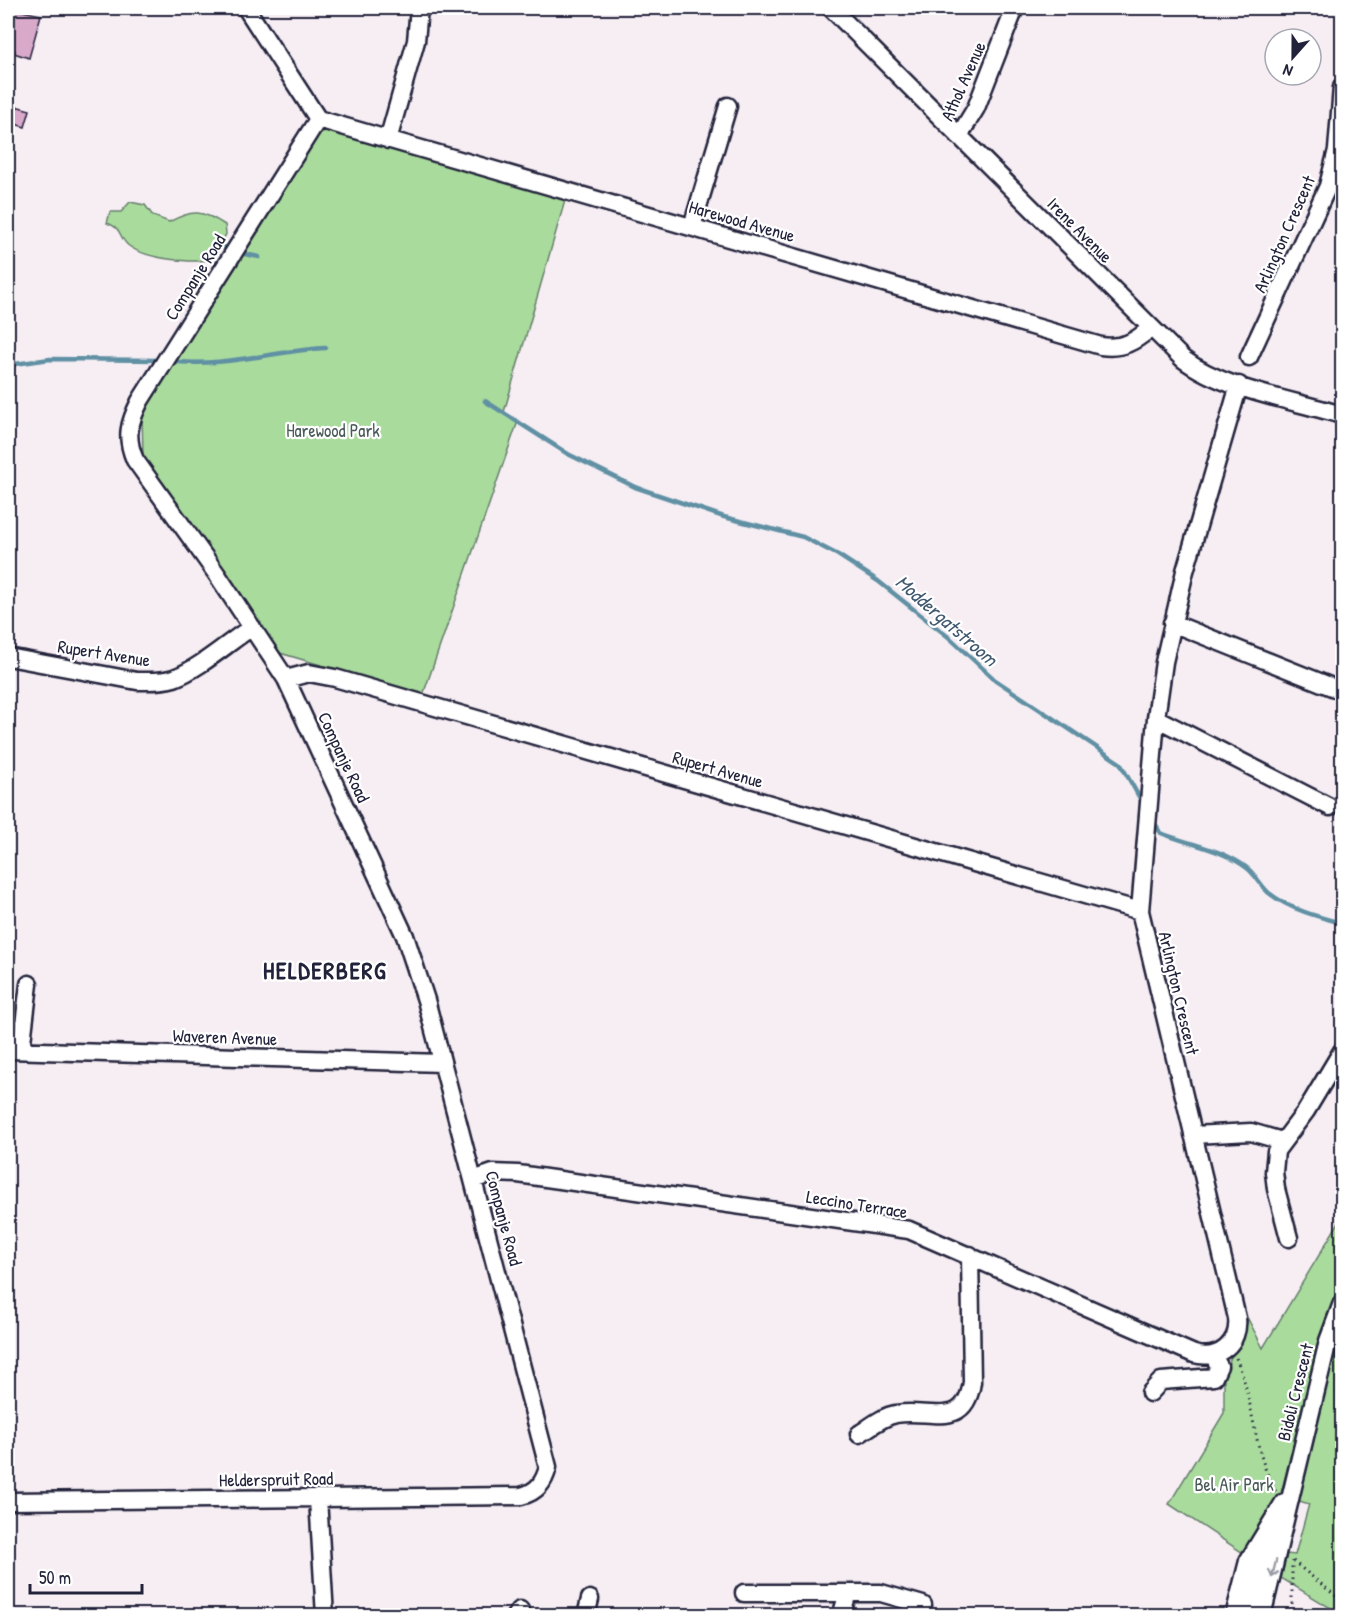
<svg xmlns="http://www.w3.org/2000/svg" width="1350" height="1623" font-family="'Patrick Hand',sans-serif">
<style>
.green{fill:#a9db9d;stroke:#667e6c;stroke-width:1.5}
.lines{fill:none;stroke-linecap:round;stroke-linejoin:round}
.stream{stroke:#6090a3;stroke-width:4.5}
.building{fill:#d9a9ca;stroke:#22223b;stroke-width:1.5}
.minor-casing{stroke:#22223b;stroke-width:21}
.path{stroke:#22223b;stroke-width:3;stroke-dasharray:1.5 4.5;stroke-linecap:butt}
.minor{stroke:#fff;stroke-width:16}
.oneway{stroke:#9c9ca7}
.labels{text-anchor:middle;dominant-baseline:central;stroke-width:4.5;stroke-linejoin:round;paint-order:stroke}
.street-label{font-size:18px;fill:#22223b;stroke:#fff}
.park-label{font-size:18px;fill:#4a5a58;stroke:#fff}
.water-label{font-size:20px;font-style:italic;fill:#41596f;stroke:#fff}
.district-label{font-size:24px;font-weight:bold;letter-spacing:1.5px;fill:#22223b;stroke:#fff}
</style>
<rect width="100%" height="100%" fill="#f7eef4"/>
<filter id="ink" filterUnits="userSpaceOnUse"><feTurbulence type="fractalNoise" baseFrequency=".0167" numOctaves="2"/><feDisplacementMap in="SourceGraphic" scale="12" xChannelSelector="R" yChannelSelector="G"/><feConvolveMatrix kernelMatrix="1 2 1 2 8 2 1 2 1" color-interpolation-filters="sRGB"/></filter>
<g filter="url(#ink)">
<path class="green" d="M330 129 566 197 504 412 518 421 423 695 280 653 143 459 142 413 318 134Z
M130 202 145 205 153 216 169 222C193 209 202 210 225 225L226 234 213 259C194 264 146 259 129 246 118 238 124 229 107 223L110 212H121Z
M1342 1217V1285L1327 1316 1281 1493 1246 1555 1169 1504 1224 1413V1379L1231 1356 1242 1341 1248 1319 1263 1348Z
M1342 1322V1615L1281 1578 1287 1554 1295 1555 1309 1504 1296 1500Z"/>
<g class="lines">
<path class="stream" d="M220 245 232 250
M240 253 259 257
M169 361C222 368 273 351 326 348
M8 365 50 359 160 360
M485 401 568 454 635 487 724 517 803 537 838 555 878 581 951 639 994 679 1120 763 1143 804
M1154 822 1161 833C1188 844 1223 849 1247 868 1256 875 1261 886 1269 893 1289 909 1318 917 1342 923"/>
</g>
<path class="building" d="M8 8 41 15 29 58 14 53 15 51 12 50 13 43 8 41Z
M8 104 30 110 25 127 8 122Z"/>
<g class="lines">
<defs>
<path id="minor" d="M246 8 318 119
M831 8 1183 359C1224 390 1293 400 1342 415
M318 119 1101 346C1123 349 1134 342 1151 328
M959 136 976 108 1015 8
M388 140 416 41 419 8
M692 227 728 106
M1249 357 1328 186 1337 150 1342 87
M1172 623 1342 691
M8 657 137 681C149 681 162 682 174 678 199 669 229 642 252 627
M286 679 309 673 335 678 1140 911
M1156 718 1330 807
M8 1050 442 1063
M21 1050 29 984
M1193 1135 1251 1132 1282 1141
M473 1180 493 1173 518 1174 909 1230 1194 1354C1219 1361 1240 1343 1237 1318L1140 911 1156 718 1164 662 1185 571 1239 385
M1289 1238 1276 1189 1274 1172 1276 1151 1306 1111 1342 1051
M1150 1393 1161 1381 1214 1377 1219 1366 1213 1355
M859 1434C870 1427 883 1416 896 1414 929 1408 965 1431 972 1382L970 1255
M318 1498 325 1616
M8 1501 521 1496C537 1492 544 1483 548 1467L426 1000 405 936 286 679 216 573 135 460C125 437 129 423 140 401L318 119
M744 1593H881L923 1605
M515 1616 520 1610
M586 1616 590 1599
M841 1616 848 1593
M1234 1616 1248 1561 1284 1502
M1247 1616 1262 1560 1269 1542
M1262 1616 1328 1341 1342 1303"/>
</defs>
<use href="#minor" class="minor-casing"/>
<path class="path" d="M1236 1358C1255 1401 1252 1451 1276 1492
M1293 1561 1342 1601
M1292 1616V1561"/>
<use href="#minor" class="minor"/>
</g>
<defs><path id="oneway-shaft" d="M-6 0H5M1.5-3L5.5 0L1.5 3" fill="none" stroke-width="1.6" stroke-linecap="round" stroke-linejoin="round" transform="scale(1.5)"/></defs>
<use class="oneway" href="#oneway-shaft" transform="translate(1274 1569) rotate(104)"/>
</g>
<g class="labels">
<g class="street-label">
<text transform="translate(963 81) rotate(-66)">Athol Avenue</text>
<text transform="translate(742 221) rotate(16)">Harewood Avenue</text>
<text transform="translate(1080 230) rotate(45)">Irene Avenue</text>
<text transform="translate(1284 234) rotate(-66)">Arlington Crescent</text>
<text transform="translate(195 277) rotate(-58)">Companje Road</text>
<text transform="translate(104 653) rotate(9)">Rupert Avenue</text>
<text transform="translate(344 757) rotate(65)">Companje Road</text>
<text transform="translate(718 769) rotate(16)">Rupert Avenue</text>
<text transform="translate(1179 993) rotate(77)">Arlington Crescent</text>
<text transform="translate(225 1037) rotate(2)">Waveren Avenue</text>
<text transform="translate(857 1204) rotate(9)">Leccino Terrace</text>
<text transform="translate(504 1218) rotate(75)">Companje Road</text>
<text transform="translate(1295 1392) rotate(-76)">Bidoli Crescent</text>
<text transform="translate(276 1479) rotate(-1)">Helderspruit Road</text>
</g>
<g class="park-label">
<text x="333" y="430">Harewood Park</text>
<text x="1234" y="1484">Bel Air Park</text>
</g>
<g class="water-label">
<text transform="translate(947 620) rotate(41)">Moddergatstroom</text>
</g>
<g class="district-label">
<text x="325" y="970">HELDERBERG</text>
</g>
</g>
<rect width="1350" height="1623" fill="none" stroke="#fff" stroke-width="30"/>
<rect x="15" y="15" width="1320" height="1593" fill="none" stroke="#22223b" stroke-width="2" filter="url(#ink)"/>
<g transform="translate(1293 57) rotate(201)"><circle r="28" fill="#ffffff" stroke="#a7a7b1" stroke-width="1.5"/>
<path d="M0-4.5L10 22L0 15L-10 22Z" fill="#22223b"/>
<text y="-9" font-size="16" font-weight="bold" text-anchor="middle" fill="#22223b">N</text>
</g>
<path d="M30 1584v9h112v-9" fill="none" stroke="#22223b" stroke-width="3"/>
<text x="39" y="1584" font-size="18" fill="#22223b" stroke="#ffffff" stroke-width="4.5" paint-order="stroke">50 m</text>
</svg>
